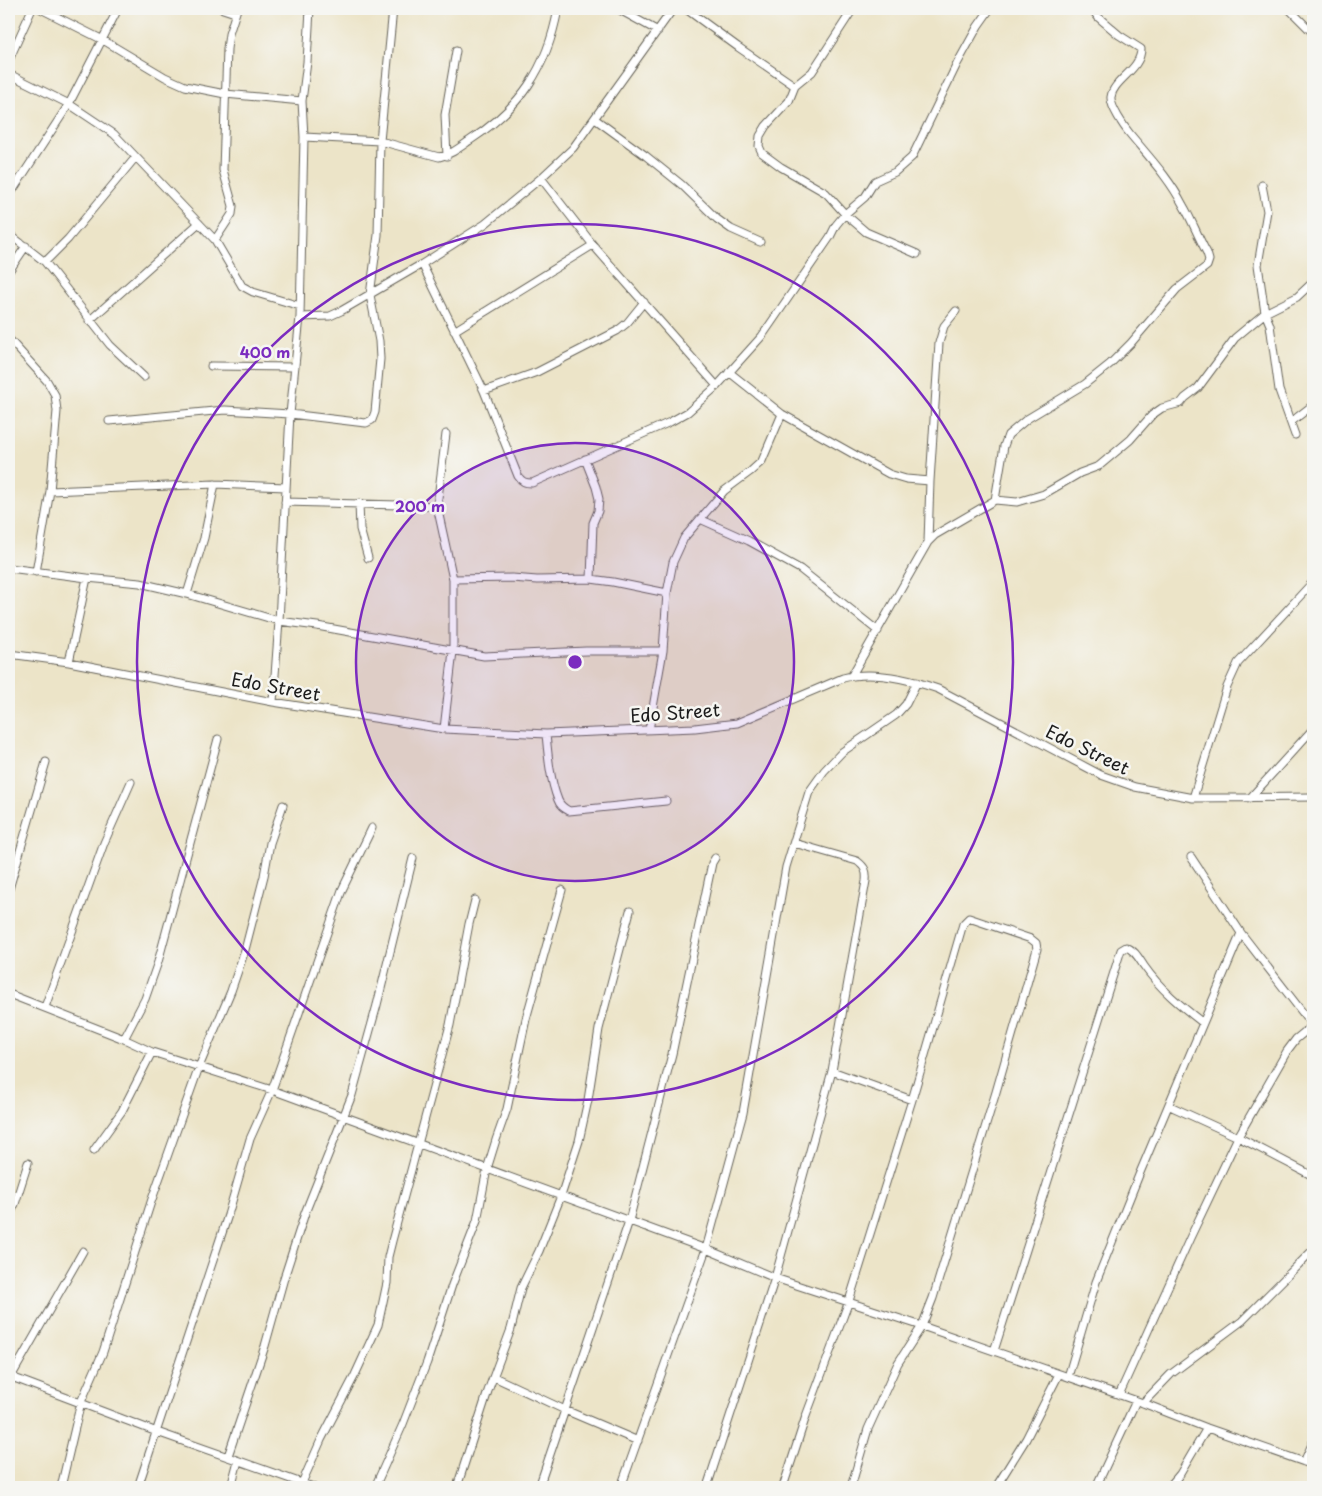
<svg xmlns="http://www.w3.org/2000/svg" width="1322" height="1496" font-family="'Playpen Sans',sans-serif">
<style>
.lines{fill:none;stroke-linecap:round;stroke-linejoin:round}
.minor-casing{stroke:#656258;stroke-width:9}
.minor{stroke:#fff;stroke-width:7}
.ring{fill:none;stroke:#7b2cbf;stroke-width:2.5}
.labels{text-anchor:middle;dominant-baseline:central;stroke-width:5;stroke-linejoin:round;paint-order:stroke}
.street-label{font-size:18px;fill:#1c1c1c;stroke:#f6f6f2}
.centre{fill:#7b2cbf;stroke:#f6f6f2;stroke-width:2.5}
.ring-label{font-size:15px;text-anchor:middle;font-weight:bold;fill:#7b2cbf;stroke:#f6f6f2;stroke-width:5;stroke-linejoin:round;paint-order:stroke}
</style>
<rect width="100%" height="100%" fill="#f6f6f2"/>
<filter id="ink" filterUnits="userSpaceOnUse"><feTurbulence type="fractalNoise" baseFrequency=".02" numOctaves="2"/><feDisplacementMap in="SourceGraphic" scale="10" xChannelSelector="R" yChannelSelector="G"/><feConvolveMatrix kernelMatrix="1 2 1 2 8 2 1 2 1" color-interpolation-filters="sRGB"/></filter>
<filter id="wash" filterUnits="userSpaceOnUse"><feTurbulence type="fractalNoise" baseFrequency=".0096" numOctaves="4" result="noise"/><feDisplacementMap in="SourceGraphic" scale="20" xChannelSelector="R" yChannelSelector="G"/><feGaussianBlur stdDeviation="1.12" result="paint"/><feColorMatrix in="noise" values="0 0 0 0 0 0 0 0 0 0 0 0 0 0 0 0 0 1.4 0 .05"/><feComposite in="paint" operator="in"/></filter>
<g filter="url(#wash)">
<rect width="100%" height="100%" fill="#ece4c8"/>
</g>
<g filter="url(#ink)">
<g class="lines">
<defs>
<path id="minor" d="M41 9 103 40 165 77 185 86 225 94 302 101
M223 9 235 13
M618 9 658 31
M673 9 573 148 541 178 485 224 422 264 484 391 518 476C522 482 525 483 532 483L670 422 688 412 717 386 762 336 830 237 836 225 845 214 865 197 875 181 895 172 912 157 957 64 978 26 990 9
M686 9 738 47 795 86
M853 9 812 72 795 86 789 101 766 126 760 136 759 146 762 153 781 167 826 193 845 214 866 232 917 254
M1289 9 1313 33
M9 60 32 9
M9 74 69 104 114 134 215 240 242 286 253 292 300 306
M595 119 646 156 682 185 717 219 731 229 760 242
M304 137 380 141 439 157C450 155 459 148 469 141 520 108 547 69 558 9
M447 156 445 115 456 51
M541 178 593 245 717 386
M1262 185 1267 211 1258 265 1265 313 1270 325 1279 390 1295 435
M9 196 69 104 118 9
M9 234 45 262 110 345 144 377
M215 240 232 214 233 206 223 170 227 49 229 34 237 9
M45 262 68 239 135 158
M9 271 26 246
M300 317 330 316 341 311 422 264
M89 321 199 223
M454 331 593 245
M9 339 47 381 55 395 57 411 50 491 36 572
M211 366 295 367
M729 372 782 414 889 474 906 479 930 481
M484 391 537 372 617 331 627 323 644 302
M109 421 225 410 290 414 357 422 366 423 372 420 375 412 380 359 379 341 370 295 378 235 380 141 393 9
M1291 422 1313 405
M585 459 596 487 599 499 598 511 593 523 591 579
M50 491 215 484 286 487
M995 500 1017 502 1044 494 1080 473 1099 466 1130 440 1152 415 1162 408 1181 403 1185 398 1198 388 1235 338 1265 313 1297 297 1313 282
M285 502 437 506
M359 503 360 529 368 558
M700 519 749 541 800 569 878 631
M928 542 930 481 939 343 944 326 956 311
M9 568 87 578
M453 579 512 578 537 580 591 579 613 582 667 593
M187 594 204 538 215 484
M9 654 69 662 273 702 444 729 546 734 695 728 737 723 843 678C873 670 909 679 938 689L1101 775 1135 787 1193 798 1313 797
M69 662 87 578 140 583 187 594 279 621 317 626 484 656 586 651H663
M852 675 928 542 935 535 995 500 1004 446 1008 435 1027 419 1085 384 1110 364 1131 343 1177 289 1207 266 1209 260 1207 253C1198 237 1192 220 1183 205 1169 178 1149 157 1130 134 1124 127 1110 106 1111 97 1113 80 1141 70 1141 49L1119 35 1098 17 1092 9
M273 702 279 621 290 414 300 317 304 137 302 101 307 62 310 9
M444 729 453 651V579L437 506 446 434
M649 730 663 651 667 593 673 562 684 538 724 491 751 471 762 461 782 414
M546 734C548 755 550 780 558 800 560 806 564 808 569 811L666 801
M1193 798 1227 687 1238 663 1313 582
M1250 798 1313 729
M1191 857 1241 933 1313 1026
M9 889 46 762
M9 994 124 1039 152 1052 272 1090 332 1112 706 1249 775 1278 922 1326 1143 1403 1207 1428 1313 1465
M45 1007 104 843 131 782
M124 1039 145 999 158 962 218 739
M832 1071 912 1100
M1170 1106 1238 1137 1313 1176
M94 1150 122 1111 152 1052
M9 1216 15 1204 28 1163
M994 1351 1121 950 1126 947C1135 950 1139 959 1144 966 1160 989 1181 1006 1203 1023
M9 1376 157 1432 313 1487
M494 1377 565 1410 638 1441
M1068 1377 1096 1282 1139 1175 1241 933
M9 1386 11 1377 83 1251
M1119 1395 1190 1238 1238 1137 1287 1051 1296 1039 1313 1025
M1143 1403 1171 1374 1242 1321 1313 1250
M228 1456 265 1346 284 1278 305 1213 352 1095 377 1005 413 858
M1304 1462 1313 1442
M302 1483 321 1440 355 1375 378 1325 387 1283 388 1257 392 1241 450 1025 469 924 475 900
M61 1487 81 1402 103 1352 151 1202 199 1067 231 991 245 950 264 876 270 843 283 805
M138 1487 228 1215 250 1139 272 1090 342 890 372 828
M231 1487 238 1461
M375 1487 403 1424 427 1362 452 1285 477 1221 487 1169 496 1140 507 1109 526 1019 562 890
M457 1487 488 1391 511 1329 521 1288 539 1251 561 1196 579 1141 588 1100 599 1029 630 911
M539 1487 629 1221 672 1054 712 863 715 858
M621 1487 706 1249 743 1113 786 867 809 792 824 771 842 752 896 715 906 704 917 682
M707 1487 775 1278 832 1071 866 881C867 871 865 867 857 861L794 843
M783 1487 806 1416 849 1301 912 1100 963 924 969 918 1031 939 1036 943 1037 949 996 1092 933 1298 922 1326 898 1363 868 1429 851 1487
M996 1487 1026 1439 1059 1374
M1096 1487 1136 1401
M1169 1487 1180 1474 1207 1428"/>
</defs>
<use href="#minor" class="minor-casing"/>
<use href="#minor" class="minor"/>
</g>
</g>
<circle cx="575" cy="662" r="219" fill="#7b2cbf" fill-opacity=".12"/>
<g class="ring">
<circle cx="575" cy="662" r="219"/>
<circle cx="575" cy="662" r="438"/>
</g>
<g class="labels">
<g class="street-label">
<text transform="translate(276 686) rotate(10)">Edo Street</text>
<text transform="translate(675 712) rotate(-4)">Edo Street</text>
<text transform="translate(1088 749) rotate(26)">Edo Street</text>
</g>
</g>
<circle cx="575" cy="662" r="8" class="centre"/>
<g class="ring-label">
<text x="265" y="358">400 m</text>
<text x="420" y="512">200 m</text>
</g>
<rect width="1322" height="1496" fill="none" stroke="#f6f6f2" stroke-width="30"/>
</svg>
